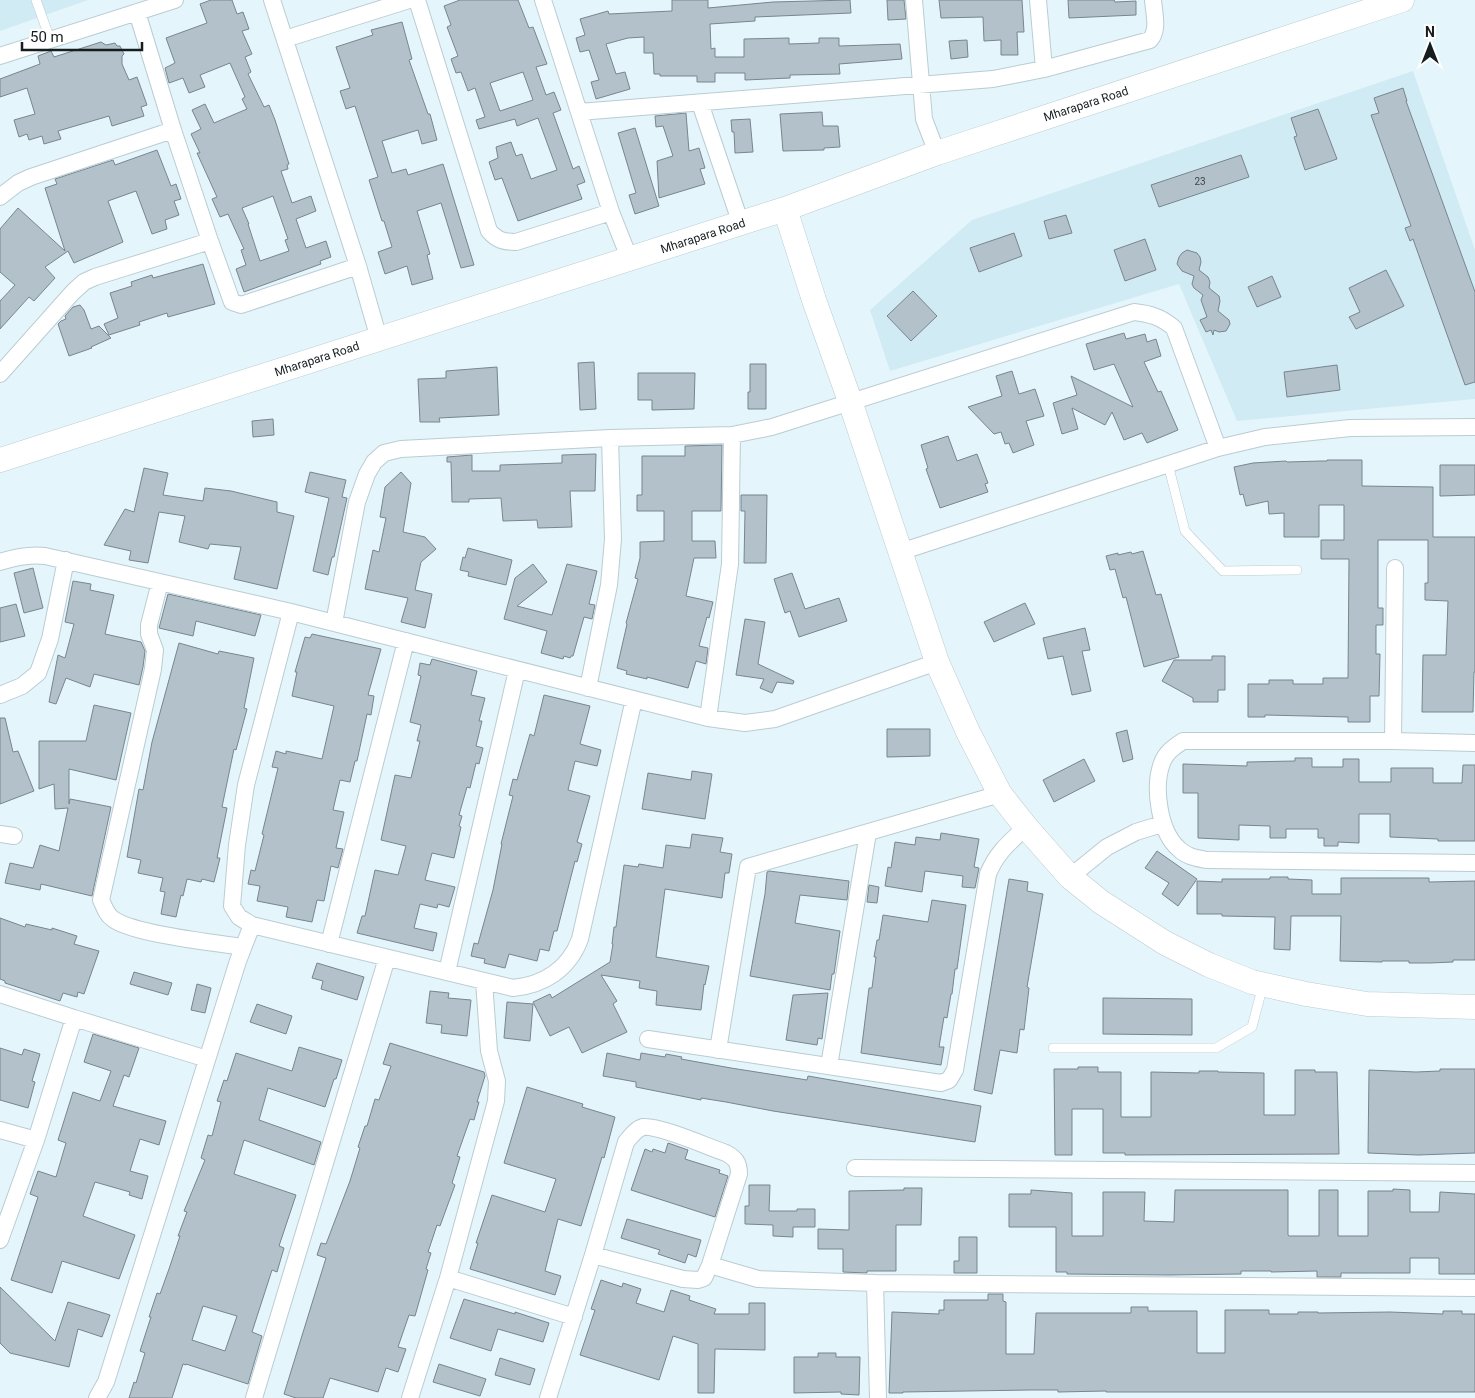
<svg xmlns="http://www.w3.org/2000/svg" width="1475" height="1398" font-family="Roboto,sans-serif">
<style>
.built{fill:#d0ebf4}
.building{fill:#b3c1cb;stroke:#79858f;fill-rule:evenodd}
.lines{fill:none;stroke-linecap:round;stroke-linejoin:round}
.lane-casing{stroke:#baccd2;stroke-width:10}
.street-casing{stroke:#baccd2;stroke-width:18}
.secondary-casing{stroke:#baccd2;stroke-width:25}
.lane{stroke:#fff;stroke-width:9}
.street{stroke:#fff;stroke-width:16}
.secondary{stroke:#fff;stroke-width:24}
.labels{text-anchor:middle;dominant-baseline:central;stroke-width:5;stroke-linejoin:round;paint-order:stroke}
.number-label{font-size:10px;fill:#3d464a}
.street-label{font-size:12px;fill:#161d1f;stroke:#fff}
</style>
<rect width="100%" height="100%" fill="#e4f6fc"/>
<path class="built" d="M0 0H88L0 31Z
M1413 71 1475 250V399L1237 421 1179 284 890 371 870 310 972 220Z"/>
<path class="building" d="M211 0H232L237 14 243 12 249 29 242 31 252 54 245 57 251 72 248 74 264 107 269 105 275 120 289 164 287 165 288 169 281 171 292 203 311 196 316 211 296 219 306 248 326 241 331 257 320 261 321 264 244 292 236 269 246 265 241 250 244 249 228 214 220 217 212 199 217 197 197 153H200L191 134 201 129 192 110 205 104 214 123 247 109 242 99 245 97 230 63 200 75 205 87 189 93 183 78 169 83 165 68 175 63 166 38 207 23 200 4ZM273 196 288 239 285 240 289 251 260 261 248 224H249L242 208Z
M460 0H518L529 28 533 27 547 64 536 67 546 95 554 92 561 110 553 113 573 169 579 166 585 182 577 185 582 199 518 221 502 178 495 180 489 162 498 158 496 147 511 142 516 156 522 154 531 179 557 170 538 118 517 126 515 119 479 129 476 120 485 117 475 88 468 91 461 72 456 73 451 59 458 56 447 27 451 25 444 6ZM523 72 533 100 500 111 490 83Z
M672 0H708V8L773 2 850 0 851 13 755 17V21L710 24 711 49 715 48V57H744V39L789 38V44L819 43V38H839V46L900 44 902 59 839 64 840 74 790 75V78L745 80V73H715V82H697V76H660V74H654L653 53H644V37L628 38 606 44 616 74 625 72 630 89 596 99 591 82 599 80 589 50 580 52 576 38 585 35 580 19 608 11 609 14 672 11Z
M887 0H904L906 19 888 20Z
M939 0H1022L1024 32H1017L1018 55H1001V40L984 41 983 17 941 18Z
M1068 0H1114L1115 2 1136 1V15L1069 18Z
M402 22 412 59 409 60 428 114H430L437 140 422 144 418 130 382 141 392 173 406 169 408 175 443 164 474 265 461 268 441 203 417 211 430 254 427 255 433 279 412 285 407 266 385 274 378 252 392 247 384 221H382L369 180 378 177 355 106 346 109 340 91 350 88 336 47 373 35 371 30Z
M967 40 968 57 951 59 949 41Z
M101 42 106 45 115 43 117 46H120L124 54 122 56V64L129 80 137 77 147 105 141 107 144 116 112 126 109 116 58 131 61 139 44 144 42 136 29 140 27 134 19 137 14 120 35 114 27 88 0 97V79L40 64 38 56 51 51 54 57Z
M1403 88 1407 101H1406L1475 292V382L1465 385 1413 239 1410 241 1405 228 1411 226 1371 115 1379 113 1374 98Z
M1318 109 1337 159 1305 170 1294 137 1297 136 1291 118Z
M822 112 823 126H838L840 147 824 148V150L783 151 780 114Z
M686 113 689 151 699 148 705 168 700 169 705 184 659 198 657 161 673 156 663 126 656 127 655 116Z
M750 119 753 152 735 153 734 132H732L731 120Z
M635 128 659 206 635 214 629 195 636 193 618 133Z
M157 150 171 186 176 184 181 199 174 201 179 215 165 220 167 229 152 234 136 191 108 201 123 242 74 263 68 251 45 267 55 278 34 301 29 297 0 329V301L15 285 0 272V229L18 208 65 251 45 188 57 184 55 179 113 160 115 165Z
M1241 155 1249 177 1159 207 1151 185Z
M1066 215 1072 233 1049 239 1044 221Z
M1014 233 1022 256 979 272 970 248Z
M1145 239 1156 270 1125 281 1114 250Z
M1187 250 1197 253 1200 257 1201 262 1199 270 1208 277 1210 282 1209 288 1219 296 1220 301 1218 311 1229 320 1230 324 1226 331 1219 332 1214 330 1213 335 1211 330 1206 332 1200 320 1207 317 1201 300 1203 295 1194 288 1192 284 1194 276 1182 271 1177 264 1179 257 1182 253Z
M203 264 215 304 168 317 167 313 139 322 140 325 109 335 104 324 118 318 110 293 132 286 131 282 152 275 153 278Z
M1386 270 1404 306 1356 329 1349 317 1360 312 1349 288Z
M1272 276 1281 297 1257 307 1248 287Z
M913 291 937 316 911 341 887 316Z
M80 305 84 310 91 329 99 326 111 338 91 347 92 348 69 356 58 324 61 321 66 319 65 316 73 307Z
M1124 333 1126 339 1145 334 1147 342 1156 339 1161 356 1144 362 1158 392 1161 391 1178 430 1147 443 1142 433 1124 440 1112 412 1105 425 1072 408 1078 429 1062 434 1053 403 1077 395 1071 376 1133 407 1114 364 1094 370 1086 344Z
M594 362 596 409 580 410 578 363Z
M750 364H766V409H748V392H750Z
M1337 365 1340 390 1287 397 1284 372Z
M497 367 499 415 439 418 440 422H420L418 379 446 378V371Z
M1012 371 1019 394 1035 389 1044 416 1026 421 1034 445 1013 453 1009 443 1005 444 1001 432 994 434 968 407 1002 396 996 376Z
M638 373H695L694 409 652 410V400H638Z
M273 419 274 435 253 437 252 421Z
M948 436 957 461 977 454 988 483 985 484 988 492 940 508 926 469 928 468 921 445Z
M722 445 721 511H692V541H715L716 558H694L686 596 713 602 709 618 707 617 699 646 708 648 706 664 696 661 688 688 647 677V679L626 674 627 671 617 668 627 624 626 623 638 579 635 578 640 558V542L664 541V511H637V495H642V456H685V446Z
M596 454 595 491H570L572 527 538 528 537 520 503 521 501 498 469 499V502H452L451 462H447V457L472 455V471H500V465L562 463V455Z
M1327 460H1362V486L1433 487V537H1475V672H1474L1473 712H1422L1423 655H1446L1448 601 1425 600V583H1428V540H1378V608H1383V625H1376V654H1380L1379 696H1370V722H1348V717L1265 715V717H1248V684H1269V680H1293V684H1323V678H1348L1349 559H1321V540H1344V505H1319V537H1284V513L1269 514 1268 501 1246 506 1243 494 1240 495 1234 467 1253 463 1286 461 1287 462 1321 461H1327Z
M1440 465H1475V495L1440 496Z
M144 468 168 473 163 495 203 501 205 488 231 491 277 502V512L294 516 277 589 234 579 241 547 210 544 208 549 179 542 185 516 159 512 148 563 129 560 131 551 104 545 125 509 134 512Z
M310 472 346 480 342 497 347 498 334 557H332L328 575 313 571 329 498 305 492Z
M401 472 411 483 403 532 425 537 436 549 421 562 415 590 432 594 425 628 401 622 408 598 365 589 373 550 379 552 386 518 380 517 385 487Z
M741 495H767L766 563H744L745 511H741Z
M468 548 512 560 506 585 468 576 469 572 460 570 463 557 465 558Z
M1143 551 1156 595 1161 594 1179 657 1144 667 1126 597 1123 598 1115 569 1110 570 1106 556 1118 553V555L1131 552 1132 554Z
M533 564 547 582 517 606 552 615 567 564 597 571 589 604 595 605 592 619 584 617 573 656H571L570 658 564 656 563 659 541 653 547 631 504 619 515 578Z
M33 568 43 608 24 613 14 573Z
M792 573 805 609 839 598 847 621 799 637 790 611 785 613 774 579Z
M73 581 91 584 90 590 114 595 105 634 141 642 145 651 143 667 139 685 94 674 90 687 66 678 56 704 49 702 58 655 65 658 74 624 65 622Z
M168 594 261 615 255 636 196 621 193 636 159 628Z
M1025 603 1035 624 994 642 984 622Z
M16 604 25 636 0 642V608Z
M745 619 765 622 758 664 794 681 793 684 777 682 772 693 760 688 764 679 736 675Z
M1085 628 1090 650 1082 651 1091 691 1072 695 1063 656 1048 659 1043 638Z
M312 634 381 649 368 695 374 696 371 715 367 714 357 761H355L350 782 340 780 333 810 344 812 336 848 343 849 338 868 331 866 324 901 317 900 312 922 286 917 288 907 257 901 260 886 248 884 251 870 255 871 264 835 262 834 278 768 272 767 276 751 286 754V751L322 759 334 706 292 696 297 672H295L305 637 310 638Z
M179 643 218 654 219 651 254 658 244 708 247 709 236 750 234 749 222 807 227 808 217 858H220L214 882 202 879 201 882 187 879 183 896 181 895 176 917 161 914 165 892 160 891 163 878 138 873 141 860 127 857 139 789 143 790 152 742Z
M1212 656H1225V690H1218V702H1193V698L1162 681 1174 660H1212Z
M432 659 477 671 471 695 485 698 479 721H482L476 746 483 748 479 764 476 763 470 788 467 787 459 815 462 816 459 826 461 827 454 858 432 853 425 880 455 887 449 907 438 904 437 908 420 904 414 928 437 933 433 951 357 933 362 916H365L375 870 398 875 406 846 381 840 395 775 411 778 420 741H417L421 725 410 722 421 676 418 675 420 663 430 665Z
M544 695 590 706 580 744 601 750 597 766 575 761 568 790 590 796 577 842 582 844 577 862 575 861 557 931H554L549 951 540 949 537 961 509 954 505 968 484 963 485 959 471 956 474 943 478 944 493 890 502 844H501L513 796 509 795 513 779 517 780 530 734 534 736Z
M94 705 131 713 116 780 69 769V804L70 799 111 807 92 896 41 884 40 890 5 883 10 863 33 868 40 845 59 851 68 808 55 809 54 784 39 789V741H86Z
M0 718H5L13 752 18 751 34 791 0 804Z
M887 729H930V756L887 757Z
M1127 730 1133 759 1123 762 1116 733Z
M1295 758H1312V767H1343V759H1359V782H1391V768H1433V783H1462L1463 765H1475V841H1438V839L1390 837V814H1359V843L1338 842V846H1324V838H1318V829H1286V838H1270V826L1239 825V840L1198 838V793H1183V764L1247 766V762L1295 761Z
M1084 759 1095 781 1054 802 1043 780Z
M692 771 712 774 705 819 642 809 648 773 691 780Z
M941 833 979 839 974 867 979 868 975 888 962 887 963 876 925 871 922 892 885 886 888 867 891 868 895 842 915 845 916 837 940 840Z
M692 834 723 838 720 852 732 854 729 873H725L722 898 665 889 656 957 709 966 705 985 704 984 701 1010 656 1005 657 991 639 988 640 981 601 975 617 1001 613 1004 627 1032 582 1053 569 1027 550 1036 533 1002 550 994 552 998 610 962 613 944H612L614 927H616L624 865 638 867 639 864 663 868 666 845 690 848Z
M1157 851 1197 879 1178 906 1162 894 1169 883 1145 868Z
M769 871 849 881 847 900 800 895 795 923 840 931 834 974H832L830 990 750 976 765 894 767 872Z
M1270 877H1288V879L1312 880V894H1341V878H1429V882L1475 881V960H1453V962L1430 963H1409V961H1382V962L1340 961 1341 916H1291L1290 950 1274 949 1275 917 1222 916V914H1197V881L1222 882V879H1270Z
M1009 879 1028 882 1027 891 1043 894 1027 987 1029 988 1024 1030 1020 1029 1017 1053 1000 1050 992 1094 974 1090Z
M869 885 879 887 877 903 867 902Z
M932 900 966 905 957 969H955L952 994H951L947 1018 944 1017 939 1047H944L941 1065 861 1053 869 988H872L876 957H874L877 940H879L883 915 928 922Z
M0 918 25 927 26 924 52 930V928L77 936 74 944 99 951 84 994 78 992 77 997 63 993 60 1001 5 983V981L0 979Z
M317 963 364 977 357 1000 321 989 323 981 312 978Z
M134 972 172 983 168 995 130 984Z
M197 984 211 988 205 1013 191 1010Z
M430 991 449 993 448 998 471 1000 467 1036 441 1033 442 1025 426 1023Z
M828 993 822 1039 818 1038 817 1045 786 1040 793 995Z
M1103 998 1192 999V1035L1103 1034Z
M507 1002 533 1004 530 1041 504 1038Z
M257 1004 292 1016 286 1034 250 1022Z
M93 1034 139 1048 129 1077 124 1075 113 1106 166 1121 159 1145 140 1139 130 1171 148 1176 142 1199 129 1195 130 1192 95 1182 83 1216 135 1235 119 1279 62 1261 52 1293 11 1280 38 1197 30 1194 38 1171 56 1177 66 1143 58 1140 73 1092 100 1101 111 1071 84 1062Z
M390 1043 484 1072 485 1076 477 1102H479L474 1120 470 1119 457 1156 460 1157 452 1183 455 1185 440 1226 437 1225 428 1252 431 1253 426 1269 428 1270 415 1316 409 1315 398 1347 406 1349 398 1372 386 1368 378 1392 330 1378 323 1398H296L284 1394 326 1258 317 1255 321 1243 326 1244 350 1181 360 1148 358 1147 365 1126H367L375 1099 379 1100 391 1066 383 1064Z
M299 1047 342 1060 336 1079H334L325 1107 268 1088 259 1120 321 1142 314 1165 244 1140 234 1174 296 1195 279 1246 284 1248 277 1272 272 1270 252 1332 262 1336 248 1384 186 1364V1365L183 1364 172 1398H129L134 1382 136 1383 145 1353 140 1351 151 1317H149L157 1293 160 1294 169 1269 180 1236H178L187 1212 184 1211 205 1160 201 1158 208 1135 212 1136 221 1102 217 1101 224 1080 227 1081 236 1053 292 1071ZM203 1306 237 1316 225 1351 192 1340Z
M0 1048 22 1055 24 1049 40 1054 32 1081 35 1082 28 1108 0 1100Z
M607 1053 640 1060 641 1053 665 1057 666 1054 682 1057 681 1059 731 1068 807 1080 808 1076 981 1106 975 1142 773 1111 726 1102 701 1098V1100L636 1087V1082L603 1076Z
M1078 1067H1098V1072H1121V1117H1151V1072L1199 1073V1071H1218V1072L1264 1073V1115H1295V1070H1315V1072H1337L1339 1154 1125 1155V1153H1103V1109H1072V1155H1055L1054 1069H1078Z
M1440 1069H1475V1153L1418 1155 1368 1153 1369 1070 1416 1072 1440 1071Z
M527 1087 583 1104 582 1107 615 1117 604 1158 602 1157 581 1226 558 1219 545 1271 561 1276 555 1295 470 1269 478 1243H476L492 1195 545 1212 556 1179 504 1163Z
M668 1143 688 1150 685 1159 720 1170 719 1173 728 1176 715 1217 631 1190 645 1149 652 1152 653 1149 665 1153Z
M749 1185H770L769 1211H797V1209H815V1227H793V1237L773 1236V1225L745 1224V1206H749Z
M904 1188H922L921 1225H896V1271H867V1273L843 1272V1249H818V1229L849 1230V1191L904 1190Z
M1393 1189 1410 1190V1212H1439L1440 1192 1475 1194V1274H1439V1258H1410V1273H1341V1277H1317V1271L1271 1272V1271H1241V1274L1169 1275 1067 1274V1272H1056V1227H1009V1194H1031V1190L1072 1193V1236H1103V1192H1145L1144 1221 1174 1222 1175 1190H1288V1235L1289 1236H1319V1190H1338V1236H1368V1191H1393Z
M627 1219 701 1240 696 1257 688 1254 685 1263 658 1254 660 1250 621 1238Z
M959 1237H977V1273H954V1261H959Z
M601 1280 622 1287 623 1283 641 1289 636 1303 664 1312 671 1290 690 1296 689 1300 716 1309 714 1314H749V1303H765V1350L715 1349 714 1393H698V1344L673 1336 659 1380 580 1355 595 1310 591 1309Z
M0 1287 55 1341 68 1302 110 1315 102 1337 78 1329 69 1367 10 1353 0 1343Z
M988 1294H1003V1301L1006 1302V1354H1034L1036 1313H1131V1307H1148V1311H1197V1353H1225V1310H1269V1314H1298V1312H1318V1313L1390 1312 1443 1314V1311H1462V1314H1475V1392H1106V1391L1058 1392V1390H1030L903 1392V1393H889L892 1312 939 1314V1310H944V1300H988Z
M464 1299 515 1314V1312L549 1323 543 1342 498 1329 491 1351 450 1338Z
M818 1353H836V1357H860L859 1395 841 1394V1392L794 1393V1357H818Z
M500 1358 535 1369 530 1385 495 1375Z
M439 1364 486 1379 480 1396 433 1382Z"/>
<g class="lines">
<defs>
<path id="lane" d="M36 0 50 39
M1168 464 1185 531 1223 571 1297 570
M1053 1048H1216L1252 1027 1263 985"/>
<path id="street" d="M272 0 358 266 379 339
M417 0 489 231C497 240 503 242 516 242L611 212
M543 0 611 212 630 260
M914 0 924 119 937 153
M1038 0 1044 69
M285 39 409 0
M0 56 175 0
M700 103 741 224
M579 112 993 79 1044 69 1150 40C1159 30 1154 13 1153 0
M0 197 18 183 31 177 173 130 137 12
M210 241 232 302 241 305 358 266
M0 374 73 292 84 282 95 277 210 241 173 130
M900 552 1218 448 1265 437 1350 428 1475 427
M0 562C15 557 29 554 45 556L291 612 708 718 745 723 775 719 937 662
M1395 568 1393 741 1475 743
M160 582 149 625V634L155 650 153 669 101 900C105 908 106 914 113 919 133 934 215 943 243 947
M291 612 246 785 237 845 232 906 239 917 252 925 513 988C544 985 569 969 580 939L634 699
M334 623 357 502 367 474 374 462 384 453 401 449 610 438 732 435 772 427 1134 312C1151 314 1161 317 1174 328L1218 448
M588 688 609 585 613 539 610 438
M0 695 22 686 38 673 50 639 66 560
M708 718 730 564 732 435
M1393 741H1183C1174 747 1166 752 1162 763 1153 787 1159 832 1179 849 1187 857 1197 858 1207 860L1475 863
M0 834 14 836
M1070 877 1107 847 1136 832 1162 824
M329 944 406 641
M447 972 517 670
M0 994 74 1018
M648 1039 941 1083 949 1080 955 1070 988 874C997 852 1009 843 1026 827
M718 1050 748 867 1000 794
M829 1066 868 833
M0 1130 36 1140 74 1018 207 1059
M855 1168 1475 1173
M0 1240 36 1140
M710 1265 758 1279 875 1283 1475 1288
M448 1278 574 1317
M875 1283 878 1398
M97 1398 106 1382 238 961 252 925
M254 1398 387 958
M410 1398 448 1278 496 1101 497 1081 489 1051 484 981
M548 1398 593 1255 626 1142C631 1136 636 1129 643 1127 659 1125 708 1147 726 1153 735 1158 739 1162 739 1174L710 1265 704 1278 698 1280 683 1279 593 1255"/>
<path id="secondary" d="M785 209 814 300 850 401 937 662 968 732 1000 794 1026 827 1070 877 1101 902 1165 943 1209 965 1252 982 1306 994 1367 1004 1475 1007
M0 460 785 209 937 153 1402 0"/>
</defs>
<use href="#lane" class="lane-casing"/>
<use href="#street" class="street-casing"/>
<use href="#secondary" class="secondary-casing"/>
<use href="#lane" class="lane"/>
<use href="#street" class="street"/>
<use href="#secondary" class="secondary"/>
</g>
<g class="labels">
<g class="number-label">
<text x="1200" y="181">23</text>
</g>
<g class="street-label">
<text transform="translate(1086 104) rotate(-18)">Mharapara Road</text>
<text transform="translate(703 236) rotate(-18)">Mharapara Road</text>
<text transform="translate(317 359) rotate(-18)">Mharapara Road</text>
</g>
</g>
<g transform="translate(1430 45)" stroke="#ffffff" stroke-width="4" paint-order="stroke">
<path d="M0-4L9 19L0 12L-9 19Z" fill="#161d1f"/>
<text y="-8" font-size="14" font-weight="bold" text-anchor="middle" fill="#161d1f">N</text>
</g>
<path d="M22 42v8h120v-8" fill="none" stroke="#161d1f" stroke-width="2.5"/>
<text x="30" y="42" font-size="15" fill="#161d1f" stroke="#ffffff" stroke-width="4" paint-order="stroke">50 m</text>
</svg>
